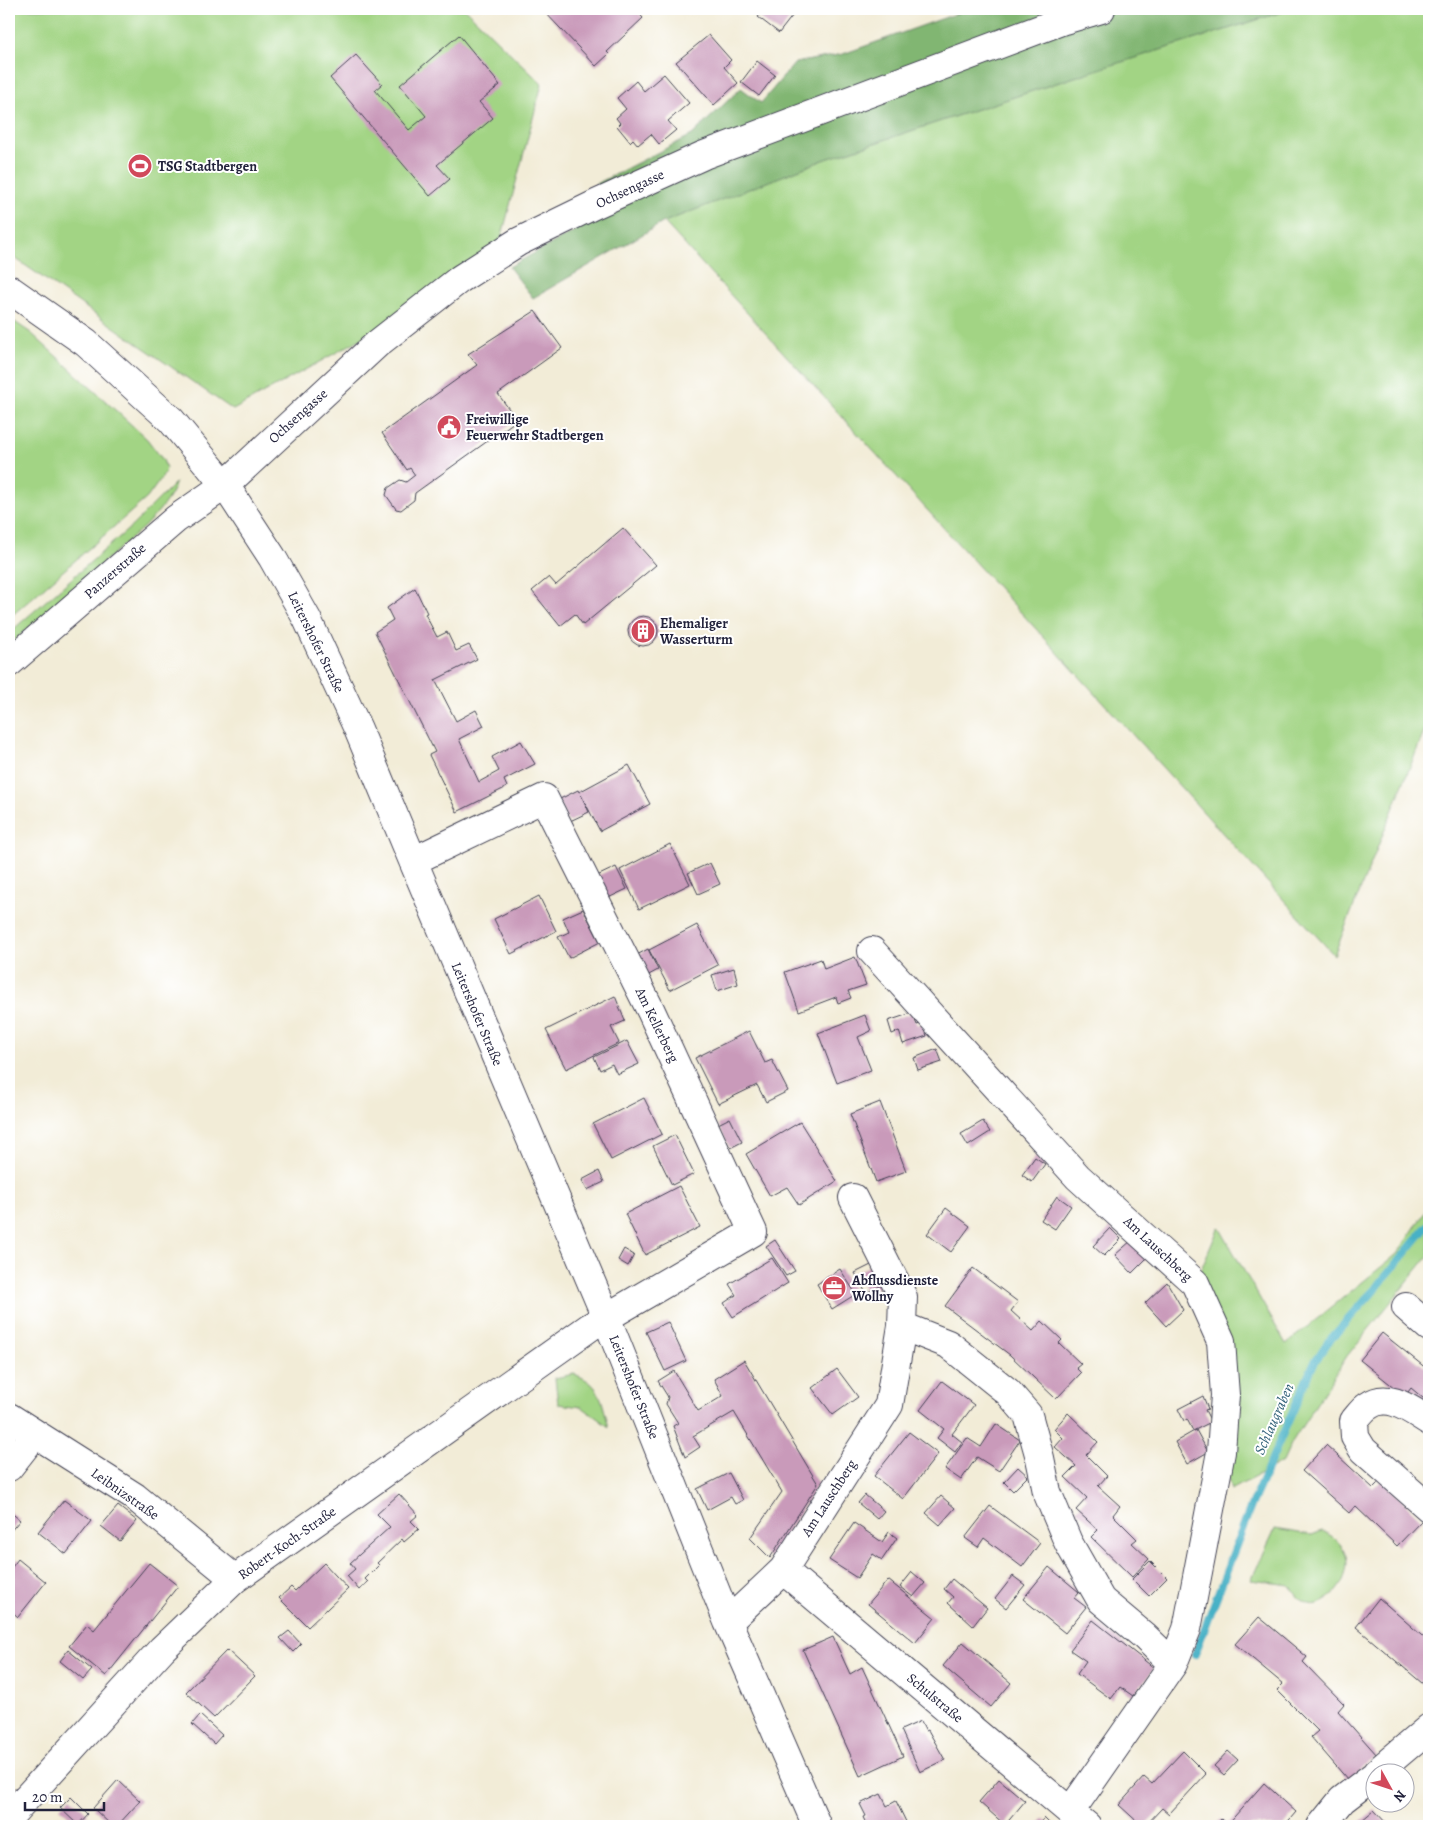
<svg xmlns="http://www.w3.org/2000/svg" width="1438" height="1835" font-family="Alegreya,serif">
<style>
.green{fill:#a2d484;stroke:#627b60}
.forest{fill:#81b672;stroke:#526c56}
.lines{fill:none;stroke-linecap:round;stroke-linejoin:round}
.stream{stroke:#47b1c6;stroke-width:8}
.building{fill:#c99aba}
.minor-casing{stroke:#414052;stroke-width:30}
.minor{stroke:#fff;stroke-width:28}
.labels{text-anchor:middle;dominant-baseline:central;stroke-width:4;stroke-linejoin:round;paint-order:stroke}
.poi-label{font-size:14px;font-weight:bold;fill:#22223b;stroke:#fff;text-anchor:start}
.street-label{font-size:14px;fill:#22223b;stroke:#fff}
.water-label{font-size:15px;font-style:italic;fill:#33627a;stroke:#fff}
</style>
<rect width="100%" height="100%" fill="#fff"/>
<filter id="ink" filterUnits="userSpaceOnUse"><feTurbulence type="fractalNoise" baseFrequency=".02" numOctaves="2"/><feDisplacementMap in="SourceGraphic" scale="10" xChannelSelector="R" yChannelSelector="G"/><feConvolveMatrix kernelMatrix="1 2 1 2 8 2 1 2 1" color-interpolation-filters="sRGB"/></filter>
<filter id="wash" filterUnits="userSpaceOnUse"><feTurbulence type="fractalNoise" baseFrequency=".0096" numOctaves="4" result="noise"/><feDisplacementMap in="SourceGraphic" scale="20" xChannelSelector="R" yChannelSelector="G"/><feGaussianBlur stdDeviation="1.12" result="paint"/><feColorMatrix in="noise" values="0 0 0 0 0 0 0 0 0 0 0 0 0 0 0 0 0 1.4 0 .05"/><feComposite in="paint" operator="in"/></filter>
<g filter="url(#wash)">
<rect width="100%" height="100%" fill="#f2ecd7"/>
<path class="green" d="M9 9H465L542 84 495 262 454 287 233 410 9 254Z
M1292 9H1429V720L1334 955 664 222 826 159 1096 70Z
M9 318 31 333 147 439 163 460 166 468 165 473 147 498 9 618Z
M176 482C170 500 158 512 145 526L9 645V633L132 526Z
M1429 1206V1255L1347 1356 1292 1442 1283 1462 1231 1490 1221 1452 1225 1395 1195 1283 1219 1227 1286 1344 1397 1254Z
M574 1374C602 1384 601 1400 609 1427L582 1407 558 1404 555 1378Z
M1275 1529 1312 1535 1322 1531C1374 1554 1332 1611 1309 1604 1299 1601 1295 1593 1290 1585L1251 1580Z"/>
<path class="forest" d="M969 9H1292L1096 70 826 159 664 222 533 298 509 267 578 229 576 213 598 183 692 135 741 88 761 103 795 63 843 54Z"/>
<g class="lines">
<path class="stream" d="M1195 1654 1251 1506 1314 1363 1328 1342 1372 1293 1429 1224"/>
</g>
<g id="blocks">
<path class="building" d="M542 9H635L643 18 607 52 609 54 596 66Z
M764 9H784L793 15 779 33 758 17Z
M459 35 500 85 479 102 493 118 437 165 450 179 430 196 330 78 356 55 382 84 375 90 409 130 426 116 400 85Z
M709 35 731 60 724 67 738 83 714 105 676 62Z
M757 61 775 75 759 96 741 82Z
M664 74 689 103 668 121 676 130 659 144 651 134 638 145 633 139 630 142 617 126 620 123 616 118 626 109 617 98 636 81 644 91Z
M535 311 562 348 498 394 517 420 415 493 414 500 401 510 396 509 386 495 388 488 400 480 406 482 415 475 410 468 407 470 382 433 477 365 468 354Z
M623 528 656 565 583 625 575 614 560 626 532 591 549 577 556 585Z
M415 588 427 613 425 614 437 637 447 632 456 651 469 645 477 659 435 680 456 721 476 710 484 726 459 739 479 782 499 771 492 757 521 741 535 764 504 780 507 787 457 812 429 755 435 752 375 632 393 620 387 608Z
M628 631a15 15 0 1 1 30 0a15 15 0 1 1-30 0Z
M629 765 650 804 600 831 581 795 589 812 568 822 558 800 578 790 579 792Z
M670 844 690 884 639 909 620 870Z
M710 863 720 884 698 894 688 873Z
M616 867 627 889 606 899 595 877Z
M539 896 556 931 511 954 494 919Z
M583 909 600 942 569 958 558 937 569 932 563 918Z
M697 925 718 965 670 990 649 950Z
M648 949 658 970 645 977 635 956Z
M855 957 866 985 848 991 851 998 838 1003 836 997 799 1011 785 972 821 959 824 969Z
M734 968 738 984 717 991 712 975Z
M615 996 625 1021 611 1027 619 1043 566 1069 546 1030Z
M912 1013 917 1025 923 1023 927 1036 903 1044 899 1031 892 1034 888 1021Z
M865 1015 871 1031 858 1037 871 1070 837 1083 818 1033Z
M749 1031 765 1063 772 1060 788 1091 766 1102 757 1085 718 1104 695 1058Z
M627 1041 639 1064 617 1074 612 1064 600 1070 594 1057Z
M937 1049 942 1062 918 1070 914 1058Z
M644 1098 662 1134 611 1160 593 1124Z
M880 1102 906 1171 876 1182 850 1114Z
M730 1118 742 1142 730 1148 718 1124Z
M983 1121 990 1132 968 1146 961 1134Z
M800 1122 837 1181 799 1205 787 1187 770 1196 746 1154Z
M675 1135 694 1174 672 1185 653 1146Z
M1035 1157 1045 1164 1032 1182 1022 1175Z
M599 1171 604 1182 587 1190 582 1180Z
M679 1186 700 1227 645 1255 625 1214Z
M1057 1196 1071 1206 1055 1229 1041 1220Z
M946 1208 970 1226 951 1252 927 1234Z
M1110 1228 1121 1239 1104 1256 1093 1246Z
M775 1240 795 1271 786 1276 766 1246Z
M1132 1240 1148 1257 1132 1273 1115 1255Z
M624 1249 634 1255 628 1266 618 1260Z
M772 1258 788 1283 733 1317 724 1303 736 1295 729 1284Z
M877 1262 888 1282 866 1293 855 1273Z
M973 1268 1018 1302 1011 1311 1033 1331 1042 1321 1062 1340 1059 1343 1081 1364 1076 1368 1081 1373 1056 1399 1010 1355 945 1306Z
M840 1269 856 1294 832 1309 817 1284Z
M1167 1282 1183 1310 1166 1326 1145 1303Z
M668 1322 686 1361 665 1371 646 1332Z
M1382 1333 1427 1369 1429 1366V1403L1411 1388 1405 1396 1360 1360Z
M744 1360 818 1484 770 1558 750 1538 782 1492 734 1412 693 1436 700 1447 685 1457 673 1426 678 1423 666 1404 668 1397 658 1381 674 1371 698 1411 723 1396 714 1379Z
M837 1369 858 1397 833 1415 812 1388Z
M942 1381 974 1405 952 1434 962 1442 955 1452 937 1438 944 1429 920 1410Z
M1203 1396 1208 1409 1205 1410 1211 1422 1193 1431 1187 1419 1184 1421 1178 1409Z
M1068 1413 1098 1442 1086 1455 1107 1476 1098 1486 1120 1506 1113 1515 1137 1539 1132 1543 1149 1559 1132 1577 1091 1537 1098 1530 1076 1510 1087 1498 1065 1477 1076 1466 1055 1447 1063 1438 1054 1429Z
M996 1424 1020 1440 999 1471 977 1457 961 1480 945 1469 967 1438 981 1447Z
M1196 1430 1208 1452 1187 1464 1175 1442Z
M909 1432 938 1454 903 1499 874 1476Z
M1326 1445 1373 1488 1381 1480 1422 1520 1397 1546 1355 1506 1349 1513 1302 1471Z
M1018 1467 1028 1476 1013 1491 1004 1482Z
M729 1473 743 1500 735 1504 731 1497 707 1510 697 1489Z
M399 1494 418 1515 411 1521 419 1529 404 1542 402 1539 377 1563 379 1565 365 1579 368 1582 359 1590 347 1576 355 1569 350 1563 390 1527 377 1514Z
M865 1495 884 1511 877 1519 858 1503Z
M941 1496 955 1508 940 1525 926 1513Z
M64 1500 92 1521 66 1554 38 1532Z
M118 1506 137 1521 120 1541 101 1526Z
M990 1506 1040 1543 1022 1567 984 1538 978 1547 965 1538Z
M9 1511 20 1520 9 1533Z
M854 1523 882 1542 889 1532 897 1538 882 1560 873 1554 857 1578 829 1560Z
M18 1559 46 1582 18 1617 9 1609V1571Z
M1150 1561 1167 1578 1149 1596 1132 1579Z
M149 1563 178 1586 106 1676 69 1646 87 1624 94 1630Z
M324 1563 348 1589 308 1627 279 1598 291 1587 295 1591Z
M1049 1567 1079 1592 1074 1598 1086 1607 1065 1633 1023 1599Z
M912 1572 925 1583 913 1597 900 1587Z
M1013 1576 1025 1585 1006 1608 995 1599Z
M952 1579 987 1608 973 1626 948 1603 953 1597 944 1589Z
M888 1580 935 1618 915 1643 868 1604Z
M1379 1598 1429 1642V1689L1356 1627Z
M1259 1617 1307 1657 1303 1662 1344 1704 1338 1711 1377 1755 1348 1780 1311 1737 1318 1731 1277 1690 1283 1684 1235 1644Z
M1093 1620 1154 1668 1133 1696 1120 1687 1111 1699 1077 1674 1086 1661 1070 1650Z
M289 1631 301 1644 293 1652 280 1638Z
M833 1637 850 1674 862 1667 903 1756 860 1776 803 1650Z
M963 1642 1011 1683 991 1707 943 1666Z
M68 1650 92 1670 83 1680 60 1661Z
M227 1650 255 1676 214 1718 186 1692Z
M200 1715 222 1735 214 1744 192 1724Z
M921 1721 926 1731 928 1730 945 1760 920 1772 901 1730Z
M1183 1751 1206 1774 1169 1814 1162 1808 1145 1826H1142L1119 1805 1144 1777 1152 1784Z
M1228 1751 1238 1760 1224 1775 1214 1766Z
M999 1779 1025 1801 1005 1825 979 1802Z
M118 1780 140 1801 117 1826H112L93 1808Z
M1264 1783 1296 1812 1284 1826H1214L1221 1819 1227 1825Z
M881 1794 887 1806 896 1801 908 1826H867L863 1817 866 1816 860 1804Z
M71 1797 88 1814 78 1825 60 1808Z
M1374 1810 1389 1826H1355Z
M1044 1818 1052 1826H1037Z"/>
</g>
</g>
<g filter="url(#ink)">
<use href="#blocks" fill-opacity="0" stroke="#414052" stroke-width="1"/>
<g class="lines">
<defs>
<path id="minor" d="M9 289 86 343 171 420 225 485 272 557 307 619 358 729 413 861 606 1317 728 1622 817 1826
M9 663 176 519 225 485 377 344 460 279 518 242 596 204 704 155 1064 20 1101 9
M872 951 1078 1177 1195 1283 1221 1341 1225 1395 1221 1452 1187 1629 1173 1664
M1406 1307 1429 1327
M902 1326 948 1344 1008 1392 1028 1415 1040 1458 1047 1492 1068 1542 1101 1600 1144 1636 1173 1664 1070 1812
M9 1417 135 1497 235 1579
M1429 1421C1411 1410 1388 1391 1368 1406 1363 1409 1358 1416 1354 1421L1355 1437 1363 1450 1429 1508
M9 1467 35 1434
M783 1570 1087 1826
M728 1622 783 1570 889 1405 902 1326 903 1297 853 1198
M1377 1772 1429 1728
M9 1817 162 1649 235 1579 590 1327 753 1232 651 1011 544 798 413 861
M1321 1826 1342 1800 1376 1774"/>
</defs>
<use href="#minor" class="minor-casing"/>
<use href="#minor" class="minor"/>
</g>
</g>
<defs>
<symbol id="stadium-disc" viewBox="-11 -11 22 22"><circle r="9.5" fill="#d1495b" stroke="#fff"/><path d="M0-5a6.5 5 0 1 0 0 10a6.5 5 0 1 0 0-10ZM-3.5-1.8h7v3.6h-7Z" fill="#fff"/></symbol>
<symbol id="civic-disc" viewBox="-11 -11 22 22"><circle r="9.5" fill="#d1495b" stroke="#fff"/><path d="M-.6-6.5H3V-4.5H.6V-3L4-1V1h2V6H-6V1h2V-1L-.6-3ZM-1.2 2.5V6h2.4V2.5Z" fill="#fff"/></symbol>
<symbol id="building-disc" viewBox="-11 -11 22 22"><circle r="9.5" fill="#d1495b" stroke="#fff"/><path d="M-4-6H4V6H1V3H-1V6H-4ZM-2.5-4.3h1.7v1.8h-1.7ZM.8-4.3h1.7v1.8H.8ZM-2.5-1h1.7V.8h-1.7ZM.8-1h1.7V.8H.8Z" fill="#fff"/></symbol>
<symbol id="office-disc" viewBox="-11 -11 22 22"><circle r="9.5" fill="#d1495b" stroke="#fff"/><path d="M-6-3h4V-5.5h4V-3h4V5H-6ZM-1-4.5V-3h2v-1.5ZM-6 0V1H6V0Z" fill="#fff"/></symbol>
</defs>
<g fill-rule="evenodd">
<use href="#stadium-disc" x="126" y="152" width="28" height="28"/>
<use href="#civic-disc" x="435" y="413" width="28" height="28"/>
<use href="#building-disc" x="629" y="617" width="28" height="28"/>
<use href="#office-disc" x="820" y="1274" width="28" height="28"/>
</g>
<g class="labels">
<g class="poi-label">
<text x="158" y="166">TSG Stadtbergen</text>
<text x="466" y="419">Freiwillige<tspan x="466" dy="16">Feuerwehr Stadtbergen</tspan></text>
<text x="660" y="623">Ehemaliger<tspan x="660" dy="16">Wasserturm</tspan></text>
<text x="852" y="1280">Abflussdienste<tspan x="852" dy="16">Wollny</tspan></text>
</g>
<g class="street-label">
<text transform="translate(630 189) rotate(-25)">Ochsengasse</text>
<text transform="translate(298 416) rotate(-42)">Ochsengasse</text>
<text transform="translate(115 571) rotate(-41)">Panzerstraße</text>
<text transform="translate(316 642) rotate(64)">Leitershofer Straße</text>
<text transform="translate(477 1014) rotate(67)">Leitershofer Straße</text>
<text transform="translate(657 1025) rotate(64)">Am Kellerberg</text>
<text transform="translate(1158 1249) rotate(43)">Am Lauschberg</text>
<text transform="translate(634 1387) rotate(68)">Leitershofer Straße</text>
<text transform="translate(125 1494) rotate(35)">Leibnizstraße</text>
<text transform="translate(829 1498) rotate(-57)">Am Lauschberg</text>
<text transform="translate(287 1543) rotate(-35)">Robert-Koch-Straße</text>
<text transform="translate(935 1698) rotate(40)">Schulstraße</text>
</g>
<g class="water-label">
<text transform="translate(1274 1419) rotate(-66)">Schlaugraben</text>
</g>
</g>
<rect width="1438" height="1835" fill="none" stroke="#fff" stroke-width="30"/>
<g transform="translate(1390 1788) rotate(130)"><circle r="24" fill="#ffffff" stroke="#a7a7b1"/>
<path d="M0-4L9 19L0 12L-9 19Z" fill="#d1495b"/>
<text y="-8" font-size="14" font-weight="bold" text-anchor="middle" fill="#22223b">N</text>
</g>
<path d="M25 1802v8h79v-8" fill="none" stroke="#22223b" stroke-width="2.5"/>
<text x="32" y="1802" font-size="15" fill="#22223b" stroke="#ffffff" stroke-width="4" paint-order="stroke">20 m</text>
</svg>
